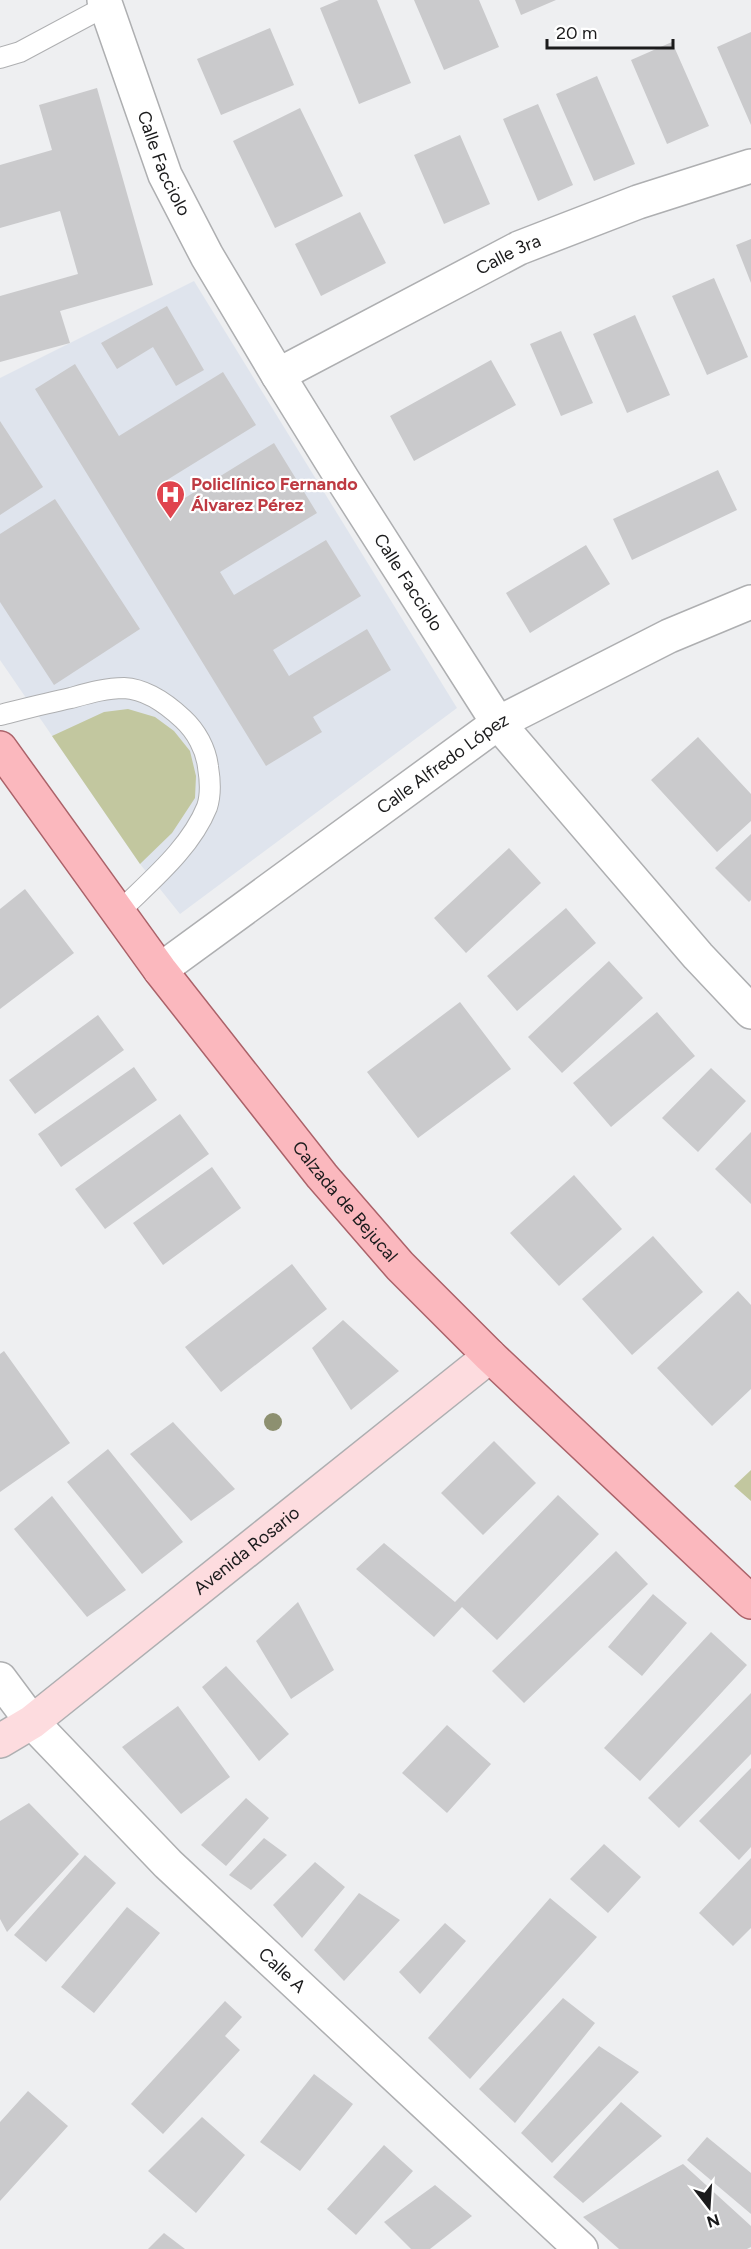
<svg xmlns="http://www.w3.org/2000/svg" width="751" height="2249" font-family="Figtree,sans-serif">
<style>
.built{fill:#dfe4ed}
.green{fill:#c2c79f}
.building{fill:#cacacc}
.lines{fill:none;stroke-linecap:round;stroke-linejoin:round}
.lane-casing{stroke:#aeafb1;stroke-width:22}
.street-casing{stroke:#aeafb1;stroke-width:36}
.secondary-casing{stroke:#aeafb1;stroke-width:36}
.primary-casing{stroke:#ab6269;stroke-width:36}
.lane{stroke:#fff;stroke-width:20}
.street{stroke:#fff;stroke-width:33}
.secondary{stroke:#fddcdf;stroke-width:33}
.primary{stroke:#fbb8be;stroke-width:33}
.tree{fill:#8d9070}
.labels{text-anchor:middle;dominant-baseline:central;stroke-width:4.5;stroke-linejoin:round;paint-order:stroke}
.street-label{font-size:18px;fill:#1b1b1c;stroke:#fff}
.health-label{font-size:18px;font-weight:bold;fill:#be3a42;stroke:#fff;text-anchor:start}
</style>
<rect width="100%" height="100%" fill="#eeeff1"/>
<path class="built" d="M194 281 457 708 180 914 140 864 0 660V378Z"/>
<path class="green" d="M128 709 155 717 174 731 190 751 196 776 195 798 172 833 140 864 52 736 104 712Z
M751 1470V1501L734 1486Z"/>
<path class="building" d="M339 0H377L411 83 359 104 320 8Z
M414 0H479L499 47 444 70Z
M515 0H556L521 15Z
M270 28 294 85 221 115 197 59Z
M751 32V125L717 47Z
M672 42 709 126 667 144 631 60Z
M597 76 635 164 594 181 556 94Z
M97 88 153 285 60 311 70 343 0 362V296L78 274 60 211 0 228V165L52 150 39 105Z
M538 104 573 185 538 201 503 119Z
M300 108 343 196 275 228 233 141Z
M460 135 490 204 444 224 414 155Z
M360 212 386 263 321 296 295 244Z
M751 239V283L736 245Z
M714 278 748 357 707 375 672 296Z
M167 306 204 370 176 386 153 347 117 369 101 343Z
M635 315 670 395 627 413 593 334Z
M561 331 593 403 561 416 530 344Z
M491 360 516 405 414 461 390 416Z
M75 364 119 436 223 372 256 425 167 480 180 501 274 443 317 513 220 572 234 595 326 540 361 596 273 650 289 676 367 629 391 670 313 717 322 732 266 766 35 389Z
M0 421 43 487 0 515Z
M718 470 737 510 632 560 613 519Z
M55 499 140 629 54 685 0 602V534Z
M586 545 610 584 530 633 506 593Z
M698 737 751 794V821L717 852 651 780Z
M751 834V900L749 902 715 868Z
M509 848 541 883 466 953 434 918Z
M25 889 74 953 0 1009V909Z
M566 908 596 943 517 1011 487 976Z
M609 961 643 998 562 1073 528 1037Z
M460 1002 511 1069 418 1138 367 1072Z
M657 1012 695 1056 611 1127 573 1083Z
M98 1015 124 1050 35 1114 9 1080Z
M134 1067 157 1100 61 1167 38 1134Z
M711 1068 746 1101 698 1152 662 1118Z
M180 1114 209 1154 105 1229 75 1189Z
M751 1132V1204L715 1169Z
M212 1167 241 1208 163 1265 133 1223Z
M574 1175 622 1229 559 1286 510 1233Z
M653 1236 703 1292 632 1355 582 1299Z
M292 1264 327 1309 221 1392 185 1347Z
M738 1291 751 1305V1389L712 1426 657 1368Z
M343 1320 399 1371 351 1410 312 1348Z
M4 1351 70 1443 0 1492V1354Z
M173 1422 235 1489 191 1521 130 1454Z
M494 1441 536 1483 483 1535 441 1493Z
M108 1449 183 1542 142 1574 67 1482Z
M558 1495 599 1534 497 1640 462 1607 434 1637 356 1569 384 1543 455 1602Z
M52 1496 126 1590 87 1617 14 1529Z
M616 1551 648 1584 524 1703 492 1671Z
M653 1594 687 1623 642 1676 608 1647Z
M298 1602 334 1670 291 1699 256 1641Z
M711 1632 747 1665 640 1781 604 1748Z
M226 1666 289 1734 259 1761 202 1687Z
M751 1693V1754L679 1828 648 1798Z
M178 1706 230 1777 181 1814 122 1747Z
M447 1725 491 1764 447 1813 402 1773Z
M751 1768V1847L739 1860 699 1821Z
M246 1798 269 1818 226 1866 201 1845Z
M29 1803 79 1854 7 1932 0 1919V1821Z
M264 1838 287 1855 251 1890 229 1875Z
M604 1844 641 1877 608 1913 570 1879Z
M85 1855 116 1883 46 1962 14 1935Z
M751 1858V1928L733 1946 699 1913Z
M315 1862 345 1887 302 1938 273 1905Z
M359 1893 400 1920 344 1981 314 1950Z
M550 1898 597 1937 470 2079 428 2038Z
M127 1907 160 1933 94 2013 61 1987Z
M445 1923 466 1941 420 1994 399 1972Z
M563 1998 595 2023 515 2123 479 2089Z
M225 2001 242 2017 225 2036 240 2050 163 2134 131 2104Z
M599 2046 639 2072 552 2163 521 2133Z
M314 2074 353 2104 300 2171 260 2142Z
M28 2091 68 2126 0 2201V2122Z
M621 2102 662 2136 583 2203 553 2177Z
M202 2117 245 2155 196 2213 148 2171Z
M707 2137 751 2173V2214L687 2160Z
M384 2145 413 2171 356 2235 327 2209Z
M683 2164 751 2226V2247L747 2249H619L583 2217Z
M435 2185 472 2216 430 2249H411L384 2222Z
M164 2233 185 2249H148Z"/>
<g class="lines">
<defs>
<path id="lane" d="M0 58 20 52 106 6
M0 715C24 709 47 703 71 698 89 693 106 688 124 688 147 689 167 704 183 719 196 731 206 749 208 767 210 779 211 795 207 807 190 849 150 881 119 912"/>
<g id="street">
<path id="s1" d="M104 0 165 175 207 256 278 375 343 480 498 723 698 956 751 1012"/>
<path id="s2" d="M278 375 519 248 638 202 751 166"/>
<path id="s3" d="M160 970 498 723 669 636 751 602"/>
<path id="s4" d="M0 1679 32 1722 168 1864 581 2249"/>
</g>
<g id="secondary">
<path id="s5" d="M0 1741 32 1722 490 1356"/>
</g>
<g id="primary">
<path id="s6" d="M0 748 160 970 322 1176 400 1266 490 1356 751 1602"/>
</g>
</defs>
<use href="#lane" class="lane-casing"/>
<use href="#street" class="street-casing"/>
<use href="#secondary" class="secondary-casing"/>
<use href="#primary" class="primary-casing"/>
<use href="#lane" class="lane"/>
<use href="#street" class="street"/>
<use href="#secondary" class="secondary"/>
<use href="#primary" class="primary"/>
</g>
<circle class="tree" cx="273" cy="1422" r="9"/>
<defs>
<symbol id="hospital-pin" viewBox="-11 -11 22 30"><path d="M0 17L-7.5 6A9.5 9.5 0 1 1 7.5 6Z" fill="#e0444e" stroke="#fff"/><path d="M-5-5h3v3.5h4V-5h3V5h-3V1.5h-4V5h-3Z" fill="#fff"/></symbol>
</defs>
<g fill-rule="evenodd">
<use href="#hospital-pin" x="154" y="478" width="33" height="45"/>
</g>
<g class="labels">
<g class="street-label">
<text stroke="none"><textPath href="#s1" startOffset="174">Calle Facciolo</textPath></text>
<text stroke="none"><textPath href="#s2" startOffset="260">Calle 3ra</textPath></text>
<text stroke="none"><textPath href="#s1" startOffset="660">Calle Facciolo</textPath></text>
<text stroke="none"><textPath href="#s3" startOffset="350">Calle Alfredo López</textPath></text>
<text stroke="none"><textPath href="#s6" startOffset="570">Calzada de Bejucal</textPath></text>
<text stroke="none"><textPath href="#s5" startOffset="312">Avenida Rosario</textPath></text>
<text stroke="none"><textPath href="#s4" startOffset="406">Calle A</textPath></text>
</g>
<g class="health-label">
<text x="191" y="484">Policlínico Fernando<tspan x="191" dy="21">Álvarez Pérez</tspan></text>
</g>
</g>
<g transform="translate(709 2207) rotate(163)" stroke="#ffffff" stroke-width="4.5" paint-order="stroke">
<path d="M0-4.5L10 22L0 15L-10 22Z" fill="#1b1b1c"/>
<text y="-9" font-size="16" font-weight="bold" text-anchor="middle" fill="#1b1b1c">N</text>
</g>
<path d="M547 39v9h126v-9" fill="none" stroke="#1b1b1c" stroke-width="3"/>
<text x="556" y="39" font-size="18" fill="#1b1b1c" stroke="#ffffff" stroke-width="4.5" paint-order="stroke">20 m</text>
</svg>
